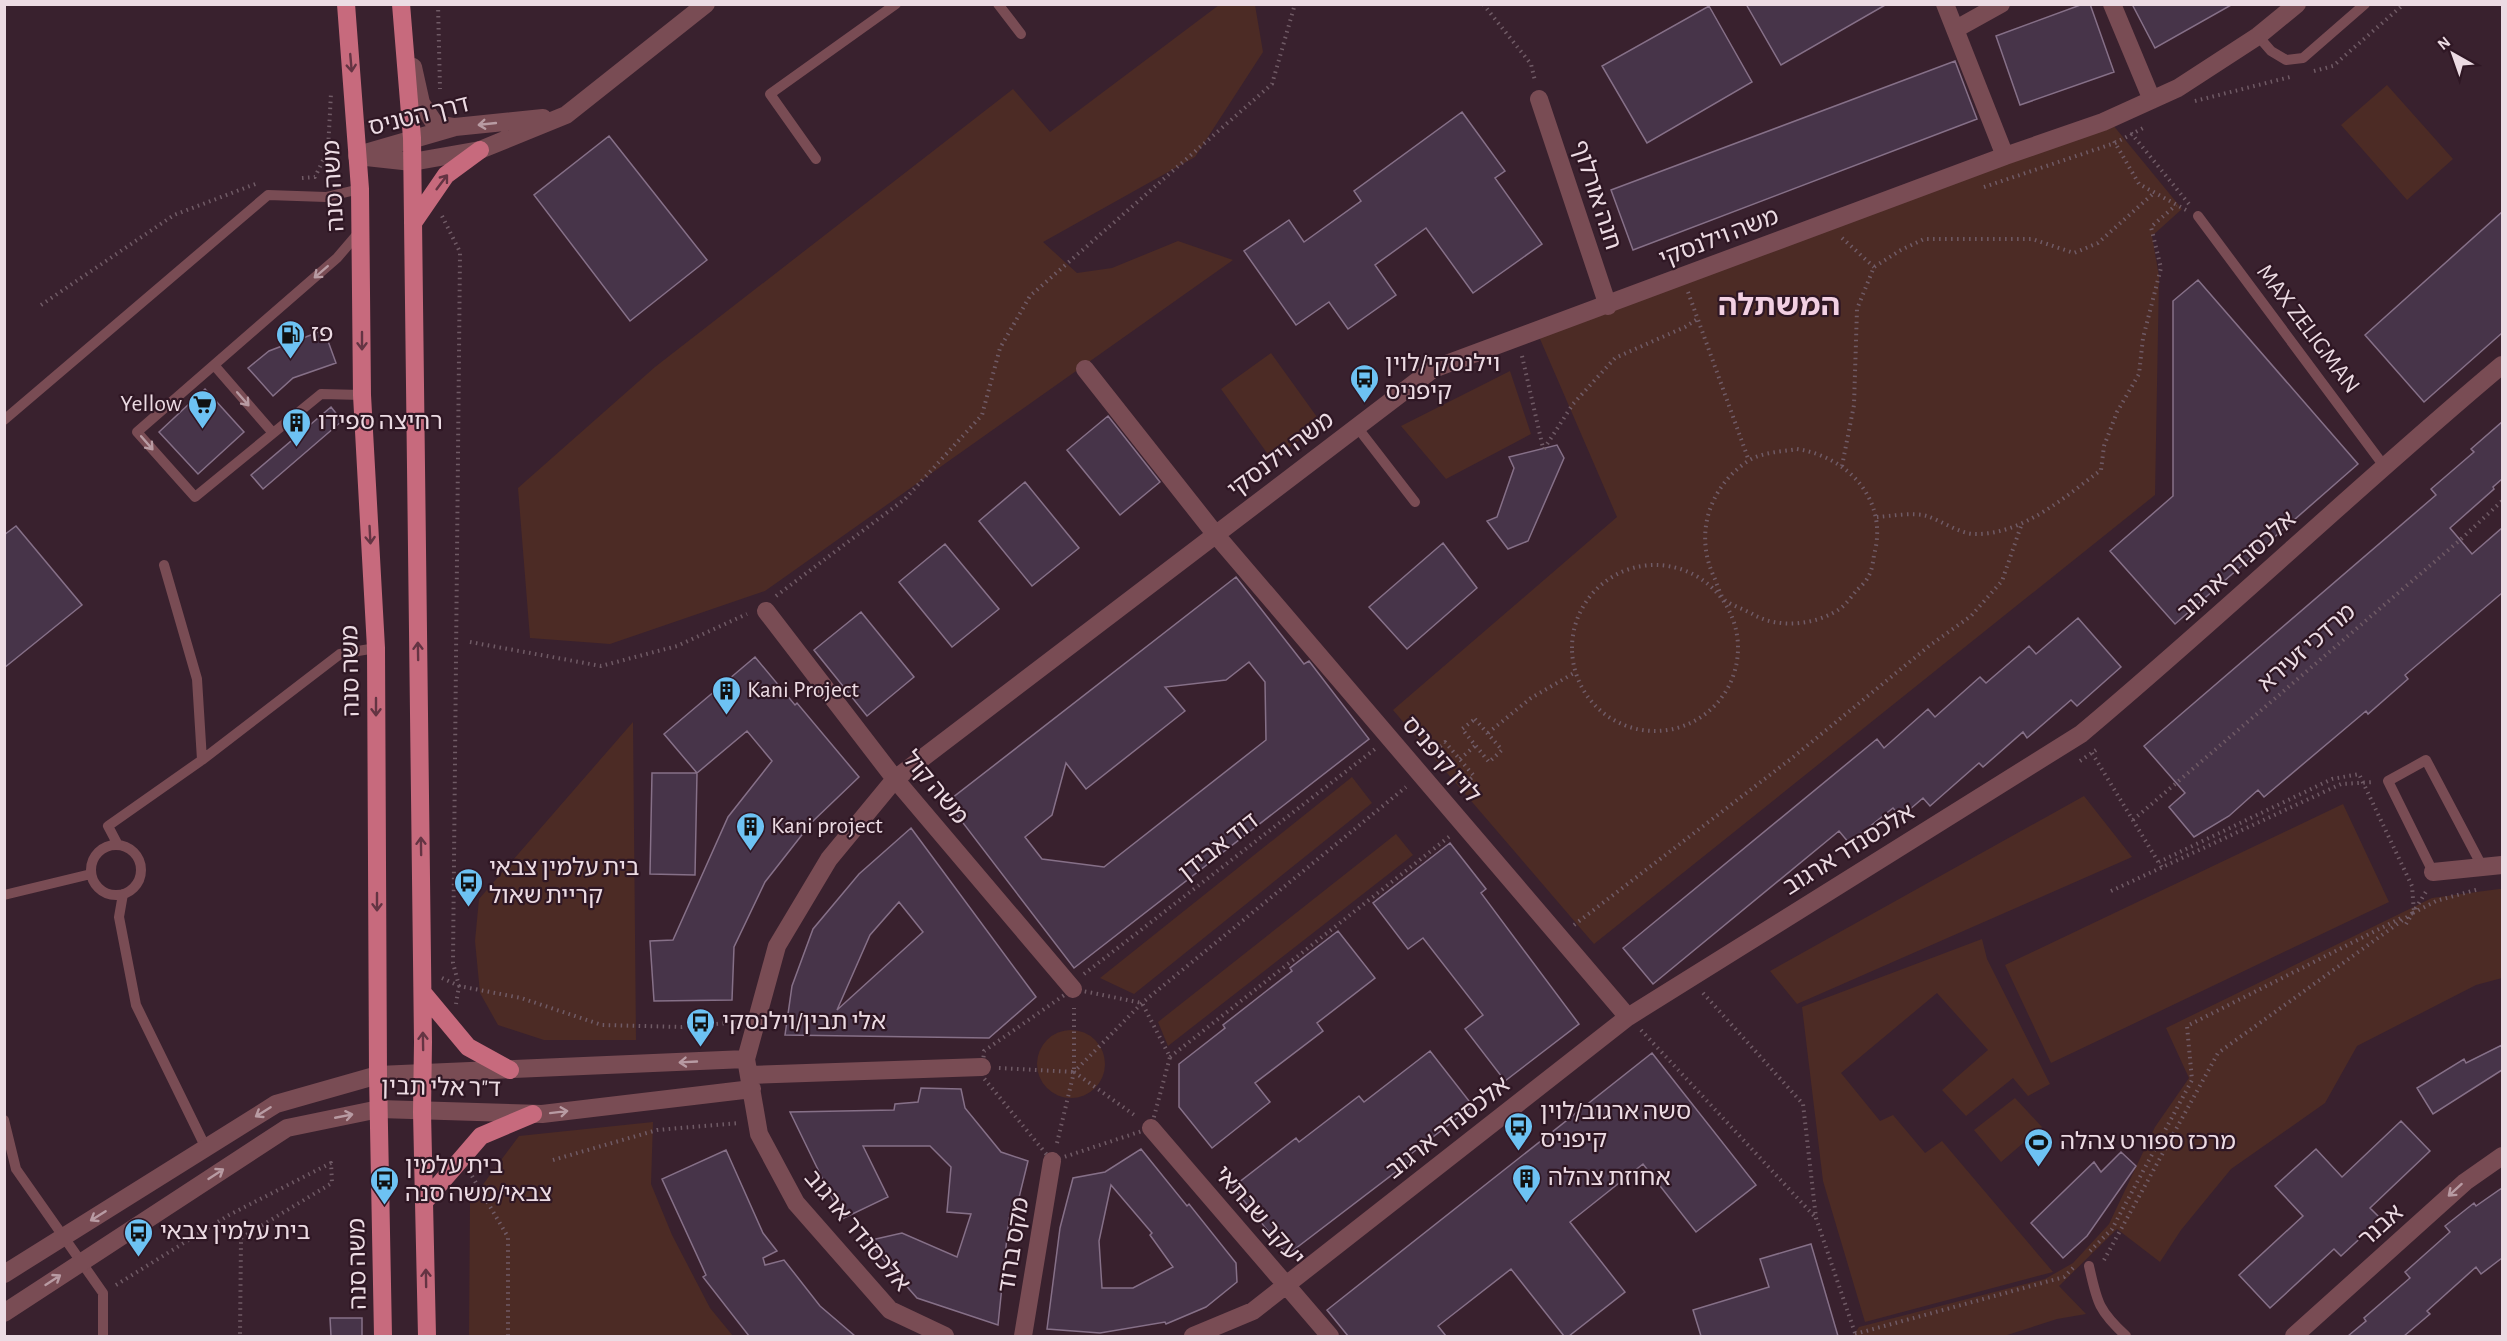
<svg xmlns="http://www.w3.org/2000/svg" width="2507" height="1341" font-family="'Alegreya Sans','Noto Sans Hebrew',sans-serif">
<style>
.green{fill:#4c2b25}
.building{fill:#473449;stroke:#867088;stroke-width:1.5;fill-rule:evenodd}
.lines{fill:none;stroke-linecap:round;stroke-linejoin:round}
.path{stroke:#705b66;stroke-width:4;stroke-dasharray:1.5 4.5;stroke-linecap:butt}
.lane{stroke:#794c54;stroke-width:10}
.street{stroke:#794c54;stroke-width:18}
.primary{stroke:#c76a7d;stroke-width:18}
.oneway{stroke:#643443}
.oneway2{stroke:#b89ba3}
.labels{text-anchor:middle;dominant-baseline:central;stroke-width:4.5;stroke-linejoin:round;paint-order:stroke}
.street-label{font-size:24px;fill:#ecdbe3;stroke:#2f1724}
.poi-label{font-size:24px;fill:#ecdbe3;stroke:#2f1724;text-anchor:start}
.district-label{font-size:30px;font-weight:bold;fill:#f2d0e2;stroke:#2f1724}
</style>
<rect width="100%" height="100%" fill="#39212e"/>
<path class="green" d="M1219 5H1255L1263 52 1195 157 1043 242 1077 273 1112 268 1178 241 1233 260 765 591 610 644 530 638 518 488 655 367 1013 89 1050 132Z
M2387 85 2453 159 2407 200 2341 125Z
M2113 125 2182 209 2152 236 2159 276 2155 495 1594 944 1393 710 1617 517 1537 332Z
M1271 353 1322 424 1272 460 1221 389Z
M1510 371 1531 434 1446 479 1401 426Z
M633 722 636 1040H544L498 1025 480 993 475 941 479 899Z
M1352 777 1372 803 1134 994 1100 978Z
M2084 796 2132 857 1797 1004 1770 971Z
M2343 804 2389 902 2051 1063 2005 965Z
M1396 834 1413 855 1168 1046 1158 1022Z
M2499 889H2502V978L2476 985 2357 1046 2325 1103 2231 1169 2181 1230 2160 1262 2117 1229 2059 1286 2086 1314 2057 1319 2004 1336H1853L1859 1327 2045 1279 2073 1263 2109 1224 2155 1127 2189 1078 2166 1028 2432 898Z
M1982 939 1987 959 2050 1084 2028 1096 2013 1078 1966 1116 1942 1090 1988 1050 1937 993 1841 1073 1880 1121 1893 1115 1925 1153 1942 1141 2053 1272 1865 1322 1823 1181 1802 1007Z
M1037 1064a34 34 0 1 1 68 0a34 34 0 1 1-68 0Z
M2015 1098 2042 1127 2001 1162 1974 1130Z
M653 1122 651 1184 672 1235 710 1308 733 1336H469L470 1202 519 1136Z"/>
<path class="building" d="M1746 4H1887L1781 65Z
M2083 4H2090L2114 72 2020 105 1996 36Z
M2132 4H2233L2155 48Z
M1709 6 1752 82 1647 143 1602 66Z
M1955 61 1977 119 1633 250 1611 190Z
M1462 112 1505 171 1495 178 1542 244 1473 293 1426 228 1375 265 1396 295 1348 329 1329 302 1296 325 1244 251 1289 220 1304 242 1361 201 1354 191Z
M609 136 707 260 630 321 534 195Z
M2502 212V333L2424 402 2365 335Z
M2198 280 2358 464 2175 624 2110 551 2173 496V301Z
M324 330 336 363 293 378 273 396 248 368 269 351Z
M205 389 244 432 198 474 159 432Z
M331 407 342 421 263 489 251 475Z
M1108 416 1160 482 1120 515 1067 450Z
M2502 422V479L2493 487 2494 489 2450 528 2472 554 2502 528V593L2405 675 2408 679 2368 714 2366 711 2264 797 2258 790 2229 816 2194 837 2169 807 2185 793 2144 746 2436 495 2431 489 2474 452 2471 449Z
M1557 445 1564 458 1528 541 1508 549 1487 521 1497 517 1514 468 1509 457Z
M1025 482 1079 548 1032 586 979 521Z
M16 526 82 605 4 668V535Z
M1443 543 1477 588 1407 649 1369 607Z
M945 544 999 609 952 647 899 582Z
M1236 577 1304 664 1309 661 1369 739 1074 968 947 802ZM1249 662 1265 682 1266 740 1104 867 1042 859 1025 837 1052 815 1066 763 1086 789 1185 711 1165 687 1226 680Z
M861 612 914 677 867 716 814 650Z
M2078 618 2121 667 2077 706 2071 700 2027 738 2023 732 1983 767 1979 763 1930 806 1923 798 1901 817 1893 808 1849 843 1839 831 1653 984 1623 948 1877 739 1884 748 1928 709 1935 717 1980 677 1986 683 2029 646 2036 654Z
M755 657 795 705 797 703 859 777 812 822 765 882 734 947 732 1000 654 1001 650 941 673 940 728 817 772 761 747 731 697 773 664 734Z
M652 773H697L695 875 650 874Z
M911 828 1036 997 989 1038 785 1035 792 986 813 929 859 874ZM899 902 923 932 837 1010 870 935Z
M1450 843 1486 889 1481 893 1579 1024 1505 1081 1465 1029 1483 1015 1423 938 1408 949 1373 903Z
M1338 931 1375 978 1317 1023 1323 1031 1255 1083 1270 1102 1212 1148 1179 1107V1064L1225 1028 1223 1025 1292 971 1290 968Z
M2502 1045V1070L2433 1114 2417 1088 2464 1059 2466 1063Z
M1430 1051 1473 1106 1407 1157 1410 1161 1287 1255 1233 1187 1296 1138 1299 1142 1359 1096 1364 1102Z
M1652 1053 1756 1185 1696 1232 1643 1164 1570 1222 1625 1292 1569 1336H1564L1511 1269 1438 1326 1446 1336H1348L1327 1310Z
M921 1088 961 1089 965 1108 1001 1152 1028 1161 1014 1218H1009L998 1325 917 1298 867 1241 902 1233 957 1257 971 1214 947 1212 951 1167 930 1146H863L888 1197 842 1219 790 1112 894 1110 895 1104 918 1102Z
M2401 1121 2430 1151 2370 1208 2381 1219 2341 1256 2334 1249 2270 1308 2239 1275 2303 1216 2275 1186 2316 1149 2342 1177Z
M1141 1149 1187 1206 1189 1204 1236 1263 1237 1282 1206 1307 1166 1324 1165 1322 1100 1333 1047 1329 1060 1228 1073 1178 1105 1172ZM1111 1185 1152 1233 1150 1235 1173 1267 1133 1288H1102L1099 1241Z
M726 1150 763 1233 777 1251 763 1258 765 1265 784 1260 820 1306 855 1336H749L703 1277 706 1275 662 1179Z
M2121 1152 2136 1166 2087 1236 2063 1258 2031 1223 2094 1162 2101 1172Z
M2502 1188V1258L2481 1274 2476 1267 2427 1311 2430 1314 2404 1336H2348L2366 1321 2364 1318 2410 1278 2405 1272 2450 1232 2445 1226 2474 1203 2476 1206Z
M1811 1244 1838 1336H1701L1693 1310 1769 1287 1760 1259Z
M330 1318H362V1336H331Z"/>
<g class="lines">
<path class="path" d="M438 4 440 89
M1483 4 1531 64 1535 81
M2314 71 2333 66 2404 4
M2195 101 2290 77
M2131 133 2189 204
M2114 141 2139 184 2186 210
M302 178 315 177 328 150 331 93
M1984 187 2115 143 2145 127
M442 216 460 252 453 963 459 986 456 1004
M1842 238 1874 267
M1688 292 1749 461
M41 305 174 215 258 183
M1522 356 1543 448
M1544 449 1573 404 1615 358 1685 327 1699 318
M1797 449C1849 457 1889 501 1874 555 1873 562 1872 571 1868 577 1866 582 1860 587 1856 591 1852 596 1847 603 1841 608 1817 625 1780 629 1754 615 1746 610 1733 606 1726 601 1720 597 1717 583 1714 577 1694 534 1709 487 1748 461 1762 452 1780 452 1797 449Z
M1842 466 1854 405 1857 309 1874 267 1901 250 1924 239H2032L2074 253 2098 243 2154 193
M1877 517C1892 516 1913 512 1927 516 1942 521 1960 534 1975 534 2022 535 2065 497 2101 470L2104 446 2117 412 2139 374 2143 338 2161 268 2151 227 2176 205
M1572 648a83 83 0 1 1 166 0a83 83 0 1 1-166 0Z
M776 596 905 499 982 415 1000 348 1030 296 1272 84 1295 4
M470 642 601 666 677 646 747 614
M1475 719 1502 750 1489 762 1462 729Z
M1488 733 1531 698 1574 673
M2092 753 2162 868
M1431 754 1445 742 1474 776 1459 788
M1460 759 1476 745
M2080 761 2096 750
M2133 820 2460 540 2502 501
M2111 891 2341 784 2375 782
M2413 913 2436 901 2479 889
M2406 924 2427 890
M1574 925 1792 758 1929 646 1971 616 2002 581 2022 523
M1084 974 1375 749
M442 978 459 986 521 998 602 1025 682 1027 738 1022
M1073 989 1142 1003 1170 1057 1151 1128 1052 1161 982 1076 984 1051Z
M1703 993 1803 1104 1816 1218 1856 1336
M1641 1030 1816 1218
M1170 1057 1450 836
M999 1068 1074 1072V1008
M1074 1072 1137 1117
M1057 1143 1074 1072 1142 1003 1406 787
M553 1160 657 1130 739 1123
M472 1176 508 1237V1336
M2090 1251 2112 1229 2192 1080 2187 1026 2403 917
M2104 1260 2218 1053 2414 912 2412 886 2359 774 2332 779 2159 862
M116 1285 229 1215 331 1163 332 1183 241 1238 240 1336
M1855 1334 2064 1277 2074 1267"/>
<path class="lane" d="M998 4 1021 34
M2258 36 2271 51 2286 60 2303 58 2365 4
M816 159 770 94 896 4
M2198 216 2384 466
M361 230 337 258 137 432 195 497 321 394 362 395
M214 365 273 433
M4 420 268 195 326 197 360 189
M1357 427 1415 502
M164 565 197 679 202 760
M118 845 108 826 202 760 340 654 376 648
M91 870a25 25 0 1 1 50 0a25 25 0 1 1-50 0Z
M2433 872 2388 781 2426 760 2483 868
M123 894 119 917 136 1005 206 1148
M4 895 91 874
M4 1120 16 1169 103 1293V1336
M2089 1266C2097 1302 2098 1310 2126 1336"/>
<path class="street" d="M1945 4 2005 156
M2112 4 2152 100
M1956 29 2001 4
M413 67 421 103 435 124 453 127
M1539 99 1608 306
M362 154 455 127 543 118
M357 156 412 162 480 150 566 115 706 4
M1085 369 1216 535 1628 1017
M766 611 895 779 1073 989
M2433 872 2502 865
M749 1075 982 1067
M1151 1128 1330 1336
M4 1274 276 1104 378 1075 746 1059
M4 1313 287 1128 379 1109 542 1114 752 1089
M945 1336 890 1310 796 1203 759 1134 746 1059 777 946 829 859 895 779 1433 369 2005 156 2103 122 2178 88 2258 36 2297 4
M1023 1336 1052 1161
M1193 1336 1253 1311 1628 1017 2081 734C2224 614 2359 485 2502 365
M2294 1336 2465 1182 2502 1156"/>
<path class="primary" d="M346 4 360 189 362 395 376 648 378 1075 383 1336
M401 4 412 138 423 1042 422 1112 427 1336
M413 223 446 175 480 150
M423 993 468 1047 510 1070
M425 1201 481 1136 533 1114"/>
</g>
<defs><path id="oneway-shaft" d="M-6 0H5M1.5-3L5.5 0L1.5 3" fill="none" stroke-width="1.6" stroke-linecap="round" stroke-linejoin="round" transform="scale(1.5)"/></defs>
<g class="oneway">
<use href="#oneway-shaft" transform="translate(351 63) rotate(85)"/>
<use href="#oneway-shaft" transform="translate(442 182) rotate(-53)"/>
<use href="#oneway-shaft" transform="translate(362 341) rotate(90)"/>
<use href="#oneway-shaft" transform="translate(370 535) rotate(87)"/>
<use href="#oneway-shaft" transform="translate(418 651) rotate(-91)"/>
<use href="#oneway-shaft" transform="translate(376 707) rotate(90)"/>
<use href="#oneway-shaft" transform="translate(421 846) rotate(-91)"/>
<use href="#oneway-shaft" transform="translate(377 902) rotate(90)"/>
<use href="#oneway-shaft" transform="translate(423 1041) rotate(-91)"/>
<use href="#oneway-shaft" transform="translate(426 1278) rotate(-91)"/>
</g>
<g class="oneway2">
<use href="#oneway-shaft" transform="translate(487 124) rotate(174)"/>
<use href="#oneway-shaft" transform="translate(321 272) rotate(139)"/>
<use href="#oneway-shaft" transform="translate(243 399) rotate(49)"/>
<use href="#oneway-shaft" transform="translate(147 443) rotate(49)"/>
<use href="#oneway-shaft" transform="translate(688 1062) rotate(177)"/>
<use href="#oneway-shaft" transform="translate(263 1112) rotate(148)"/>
<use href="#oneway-shaft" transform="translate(559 1112) rotate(-7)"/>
<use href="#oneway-shaft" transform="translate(344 1116) rotate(-11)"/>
<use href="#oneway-shaft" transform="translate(216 1174) rotate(-33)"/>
<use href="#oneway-shaft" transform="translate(2455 1190) rotate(138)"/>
<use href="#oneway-shaft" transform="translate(98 1216) rotate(148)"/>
<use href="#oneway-shaft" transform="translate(53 1280) rotate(-33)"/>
</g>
<defs>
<symbol id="fuel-pin" viewBox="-11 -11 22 30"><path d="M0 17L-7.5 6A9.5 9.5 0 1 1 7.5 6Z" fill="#6dc2f3" stroke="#2f1724"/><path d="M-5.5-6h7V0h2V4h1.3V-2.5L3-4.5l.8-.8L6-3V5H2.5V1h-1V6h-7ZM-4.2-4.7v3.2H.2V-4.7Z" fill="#111"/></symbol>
<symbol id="bus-pin" viewBox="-11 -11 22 30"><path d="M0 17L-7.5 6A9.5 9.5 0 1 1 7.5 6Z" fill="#6dc2f3" stroke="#2f1724"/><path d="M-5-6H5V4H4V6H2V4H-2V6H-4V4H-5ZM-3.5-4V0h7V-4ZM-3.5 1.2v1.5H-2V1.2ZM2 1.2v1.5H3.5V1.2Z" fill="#111"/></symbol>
<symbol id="supermarket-pin" viewBox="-11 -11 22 30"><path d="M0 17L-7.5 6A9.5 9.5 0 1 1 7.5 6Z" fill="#6dc2f3" stroke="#2f1724"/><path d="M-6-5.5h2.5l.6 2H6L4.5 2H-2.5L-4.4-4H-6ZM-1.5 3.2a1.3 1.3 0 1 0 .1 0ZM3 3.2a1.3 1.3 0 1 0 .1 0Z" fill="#111"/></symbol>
<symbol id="building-pin" viewBox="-11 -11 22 30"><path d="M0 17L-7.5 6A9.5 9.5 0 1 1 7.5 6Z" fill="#6dc2f3" stroke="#2f1724"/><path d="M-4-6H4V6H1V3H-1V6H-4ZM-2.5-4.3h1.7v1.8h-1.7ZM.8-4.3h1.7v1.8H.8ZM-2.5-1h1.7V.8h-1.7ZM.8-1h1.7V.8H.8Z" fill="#111"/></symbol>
<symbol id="stadium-pin" viewBox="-11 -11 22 30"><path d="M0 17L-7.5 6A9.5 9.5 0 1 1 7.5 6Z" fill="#6dc2f3" stroke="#2f1724"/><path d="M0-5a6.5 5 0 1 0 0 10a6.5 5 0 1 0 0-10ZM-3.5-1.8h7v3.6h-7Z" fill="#111"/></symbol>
</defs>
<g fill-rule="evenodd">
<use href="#fuel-pin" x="274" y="318" width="33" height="45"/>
<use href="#bus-pin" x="1348" y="362" width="33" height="45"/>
<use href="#supermarket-pin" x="186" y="388" width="33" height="45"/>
<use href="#building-pin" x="280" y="406" width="33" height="45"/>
<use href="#building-pin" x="710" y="674" width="33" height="45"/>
<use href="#building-pin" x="734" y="810" width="33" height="45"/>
<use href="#bus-pin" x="452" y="866" width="33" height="45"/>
<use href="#bus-pin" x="684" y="1006" width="33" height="45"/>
<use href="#bus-pin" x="1502" y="1110" width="33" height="45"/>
<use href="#stadium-pin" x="2022" y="1126" width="33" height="45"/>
<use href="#building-pin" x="1510" y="1162" width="33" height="45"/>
<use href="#bus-pin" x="368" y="1164" width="33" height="45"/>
<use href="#bus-pin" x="122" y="1216" width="33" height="45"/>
</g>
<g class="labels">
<g class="street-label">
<text transform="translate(419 116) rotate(-14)">דרך הטניס</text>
<text transform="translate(334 186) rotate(-93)">משה סנה</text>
<text transform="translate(1596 195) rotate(72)">חנה אורלוף</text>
<text transform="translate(1719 238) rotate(-21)">משה וילנסקי</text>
<text transform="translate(2308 329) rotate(53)">MAX ZELIGMAN</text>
<text transform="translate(1281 455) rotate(-37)">משה וילנסקי</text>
<text transform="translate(2237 566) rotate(-42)">אלכסנדר ארגוב</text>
<text transform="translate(2307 648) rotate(-41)">מרדכי זעירא</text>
<text transform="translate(351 671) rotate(-91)">משה סנה</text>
<text transform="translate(1441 760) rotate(49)">לוין קיפניס</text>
<text transform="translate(935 788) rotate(50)">משה קול</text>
<text transform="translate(1219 847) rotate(-38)">דוד אבידן</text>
<text transform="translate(1849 850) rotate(-32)">אלכסנדר ארגוב</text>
<text transform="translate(441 1088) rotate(1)">ד"ר אלי תבין</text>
<text transform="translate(1448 1128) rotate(-38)">אלכסנדר ארגוב</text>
<text transform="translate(1259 1216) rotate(49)">יעקב שבתאי</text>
<text transform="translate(2381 1226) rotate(-42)">אבנר</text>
<text transform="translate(857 1231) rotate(50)">אלכסנדר ארגוב</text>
<text transform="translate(1014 1245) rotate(-81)">מקס ברוד</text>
<text transform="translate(358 1264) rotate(-91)">משה סנה</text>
</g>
<g class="poi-label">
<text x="311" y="334">פז</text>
<text x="1385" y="364">וילנסקי/לוין<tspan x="1385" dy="28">קיפניס</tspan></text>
<text x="182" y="404" text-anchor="end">Yellow</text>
<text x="318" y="422">רחיצה ספידו</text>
<text x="747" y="690">Kani Project</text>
<text x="771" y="826">Kani project</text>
<text x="489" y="868">בית עלמין צבאי<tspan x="489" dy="28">קריית שאול</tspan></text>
<text x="722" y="1022">אלי תבין/וילנסקי</text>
<text x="1540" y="1112">סשה ארגוב/לוין<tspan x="1540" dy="28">קיפניס</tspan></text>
<text x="2060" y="1142">מרכז ספורט צהלה</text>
<text x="405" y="1166">בית עלמין<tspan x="405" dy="28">צבאי/משה סנה</tspan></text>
<text x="1548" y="1178">אחוזת צהלה</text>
<text x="160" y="1232">בית עלמין צבאי</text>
</g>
<g class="district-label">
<text x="1779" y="306">המשתלה</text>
</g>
</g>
<rect width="2507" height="1341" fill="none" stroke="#ecdbe3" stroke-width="12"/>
<g transform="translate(2453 54) rotate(320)" stroke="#2f1724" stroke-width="4.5" paint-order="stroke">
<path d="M0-4.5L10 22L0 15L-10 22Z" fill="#ecdbe3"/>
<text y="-9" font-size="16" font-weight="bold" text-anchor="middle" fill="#ecdbe3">N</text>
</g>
</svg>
